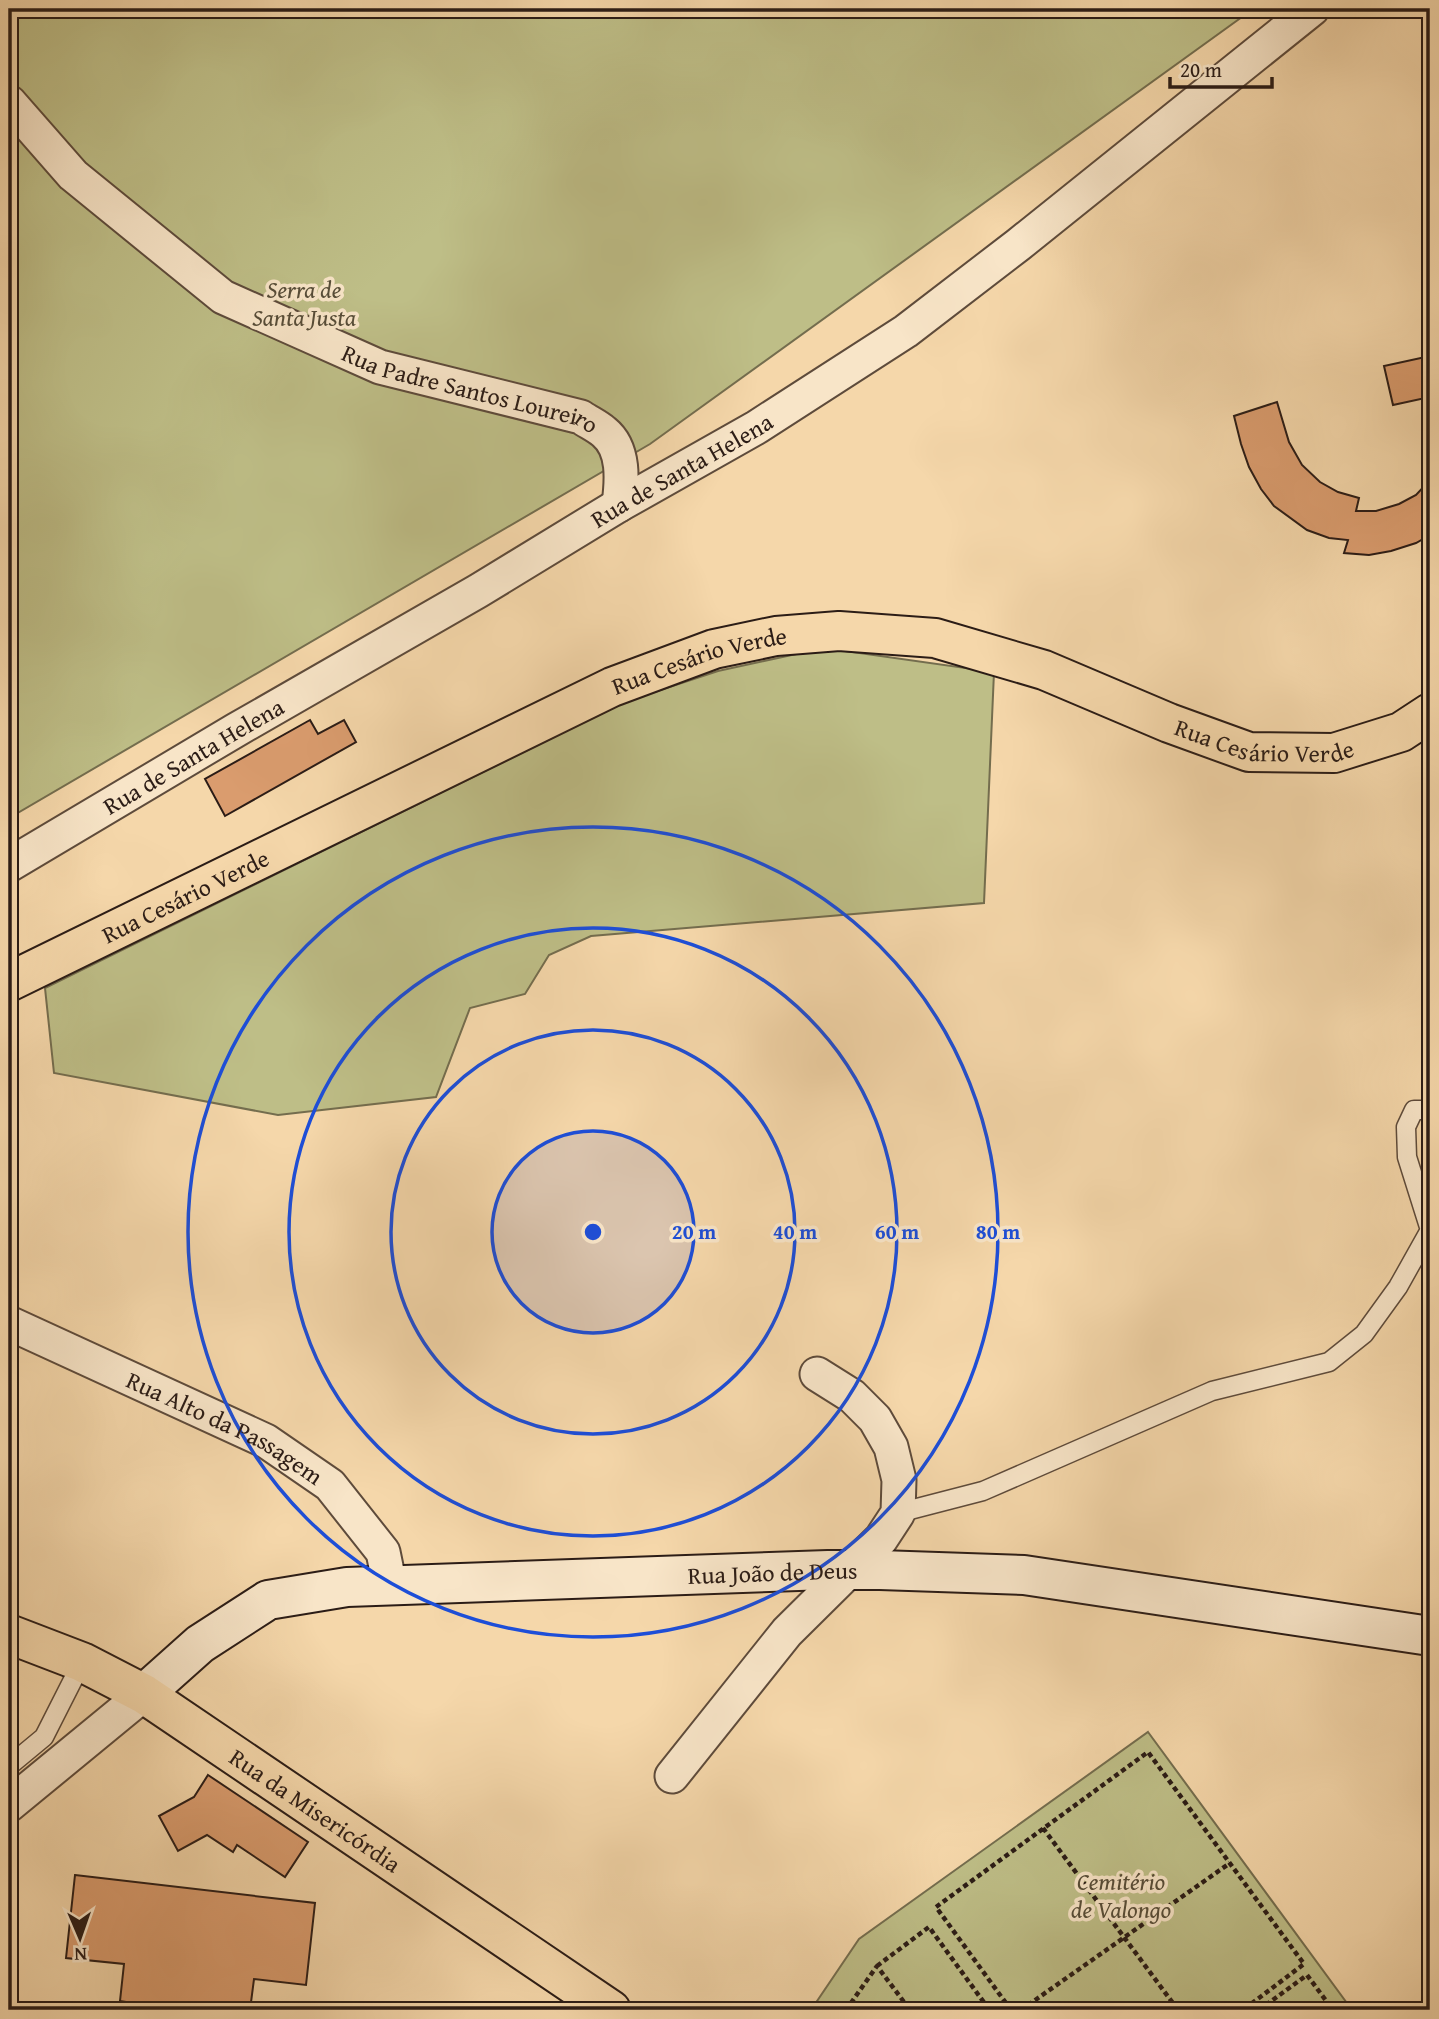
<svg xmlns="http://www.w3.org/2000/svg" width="1439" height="2019" font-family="'Gentium Book Plus',serif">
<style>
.green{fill:#bebe87;stroke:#746d4e;stroke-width:2}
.building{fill:#da9c6e;stroke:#2b1c16;stroke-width:2}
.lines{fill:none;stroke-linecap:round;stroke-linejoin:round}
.lane-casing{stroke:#5e4b3b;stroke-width:21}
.street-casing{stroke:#5e4b3b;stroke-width:37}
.secondary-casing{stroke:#2b1c16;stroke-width:42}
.primary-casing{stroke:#2b1c16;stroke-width:42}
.path{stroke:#2b1c16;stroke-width:4.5;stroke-dasharray:5 3.5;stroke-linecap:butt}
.lane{stroke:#f8e5c8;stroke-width:18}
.street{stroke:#f8e5c8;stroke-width:33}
.secondary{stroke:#f8e5c8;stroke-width:38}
.primary{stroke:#f5d7aa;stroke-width:38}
.ring{fill:none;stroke:#1d4ed8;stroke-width:3.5}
.labels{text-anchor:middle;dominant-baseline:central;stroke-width:7;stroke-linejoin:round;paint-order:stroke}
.park-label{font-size:24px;font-style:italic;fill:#574d38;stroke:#f8e5c8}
.street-label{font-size:24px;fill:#2b1c16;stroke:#f8e5c8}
.centre{fill:#1d4ed8;stroke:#f8e5c8;stroke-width:3.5}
.ring-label{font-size:21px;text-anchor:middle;font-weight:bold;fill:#1d4ed8;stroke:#f8e5c8;stroke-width:7;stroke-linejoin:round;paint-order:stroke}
</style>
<rect width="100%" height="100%" fill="#f5d7aa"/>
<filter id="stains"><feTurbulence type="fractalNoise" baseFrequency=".00286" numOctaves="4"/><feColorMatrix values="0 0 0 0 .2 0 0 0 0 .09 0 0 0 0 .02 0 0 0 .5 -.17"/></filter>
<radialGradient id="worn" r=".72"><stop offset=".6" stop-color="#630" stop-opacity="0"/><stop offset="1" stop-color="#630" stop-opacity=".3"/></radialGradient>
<path class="green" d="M9 9H1253L650 444 9 818Z
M824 648 994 672 984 903 591 936 549 955 525 994 470 1008 436 1097 278 1115 54 1073 45 988 627 701 718 671Z
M1148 1732 1352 2010H811L859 1939Z"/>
<path class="building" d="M1430 356V397L1393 405 1384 366Z
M1277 402 1289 442 1302 465 1320 482 1338 492 1359 498 1356 511H1376L1399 504 1416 495 1430 480V535L1416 543 1391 551 1369 555 1344 553 1348 540 1329 538 1307 530 1274 506 1261 489 1249 467 1241 444 1234 416Z
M310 720 318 734 344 720 356 742 225 816 205 779Z
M208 1775 308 1842 285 1877 237 1845 233 1852 207 1835 178 1851 159 1816 194 1797Z
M75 1875 315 1903 306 1985 254 1979 250 2010H132L133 2003 120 2001 124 1964 66 1958Z"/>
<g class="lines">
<defs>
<path id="lane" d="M1430 1230 1407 1157 1406 1127 1414 1110H1430
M898 1513 983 1491 1212 1391 1329 1362 1364 1334 1398 1287 1430 1230
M9 1766 44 1737 82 1662"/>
<g id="street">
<path id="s1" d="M9 102 73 175 223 297 380 367 581 417C588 422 597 426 604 432 625 449 622 481 619 505"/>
<path id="s2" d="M9 865 236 730 478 591 619 505 757 427 906 331 1018 245 1312 9"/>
<path id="s3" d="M9 1323 266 1441 330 1485 383 1552 390 1586"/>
<path d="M672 1776 787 1632 881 1539 898 1513 899 1480 891 1447 875 1419 852 1396 817 1374"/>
<path d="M9 1805 144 1694"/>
</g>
<g id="secondary">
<path id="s4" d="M144 1694 200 1644 268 1600 347 1587 828 1570H880L1024 1575 1430 1636"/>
</g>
<g id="primary">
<path id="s5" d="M9 982 612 687 714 649 776 636 839 631 935 638 1044 670 1169 723 1249 752 1334 753 1401 732 1430 713"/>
<path id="s6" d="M9 1634 82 1662 144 1694 611 2010"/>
</g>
</defs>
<use href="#lane" class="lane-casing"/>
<use href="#street" class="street-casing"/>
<use href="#secondary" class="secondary-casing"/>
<use href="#primary" class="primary-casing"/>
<path class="path" d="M1043 1828 1178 2010
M877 1966 929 1927 988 2008 985 2010
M846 2010 877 1966 910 2010
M1011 2010 936 1907 1148 1752 1304 1964 1243 2010
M1021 2010 1230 1863
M1259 2010 1307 1975 1333 2010"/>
<use href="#lane" class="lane"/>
<use href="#street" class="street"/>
<use href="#secondary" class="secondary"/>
<use href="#primary" class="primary"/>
</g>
<circle cx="593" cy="1232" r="101" fill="#1d4ed8" fill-opacity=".12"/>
<g class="ring">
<circle cx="593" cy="1232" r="101"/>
<circle cx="593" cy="1232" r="202"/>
<circle cx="593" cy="1232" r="304"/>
<circle cx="593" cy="1232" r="405"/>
</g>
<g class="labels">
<g class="park-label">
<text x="304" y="289">Serra de<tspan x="304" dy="28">Santa Justa</tspan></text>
<text x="1121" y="1881">Cemitério<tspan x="1121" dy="28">de Valongo</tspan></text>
</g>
<g class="street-label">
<text stroke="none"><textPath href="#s1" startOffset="555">Rua Padre Santos Loureiro</textPath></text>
<text stroke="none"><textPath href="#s2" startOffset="780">Rua de Santa Helena</textPath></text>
<text stroke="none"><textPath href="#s5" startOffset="763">Rua Cesário Verde</textPath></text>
<text stroke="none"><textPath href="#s5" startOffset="1351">Rua Cesário Verde</textPath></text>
<text stroke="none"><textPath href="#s2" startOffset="214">Rua de Santa Helena</textPath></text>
<text stroke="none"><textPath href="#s5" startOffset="196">Rua Cesário Verde</textPath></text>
<text stroke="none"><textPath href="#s3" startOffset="240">Rua Alto da Passagem</textPath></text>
<text stroke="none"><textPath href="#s4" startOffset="662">Rua João de Deus</textPath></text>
<text stroke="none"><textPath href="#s6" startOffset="355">Rua da Misericórdia</textPath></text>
</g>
</g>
<circle cx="593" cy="1232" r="10" class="centre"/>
<g class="ring-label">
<text x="694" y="1239">20 m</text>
<text x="795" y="1239">40 m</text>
<text x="897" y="1239">60 m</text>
<text x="998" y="1239">80 m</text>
</g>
<rect width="1439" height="2019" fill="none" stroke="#f5d7aa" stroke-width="35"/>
<rect x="10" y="10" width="1418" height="1998" fill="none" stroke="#2b1c16" stroke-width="3.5"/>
<rect x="18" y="18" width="1404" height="1984" fill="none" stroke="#2b1c16" stroke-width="2"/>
<g transform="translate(80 1938) rotate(178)" stroke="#f8e5c8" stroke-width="5" paint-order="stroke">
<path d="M0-5L12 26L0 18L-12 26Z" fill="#2b1c16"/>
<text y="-10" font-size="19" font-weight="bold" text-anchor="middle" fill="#2b1c16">N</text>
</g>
<path d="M1170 77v10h102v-10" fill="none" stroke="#2b1c16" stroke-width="3.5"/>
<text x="1180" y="77" font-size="21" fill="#2b1c16" stroke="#f8e5c8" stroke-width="5" paint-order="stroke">20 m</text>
<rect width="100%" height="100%" filter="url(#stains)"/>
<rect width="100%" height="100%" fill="url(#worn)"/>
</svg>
